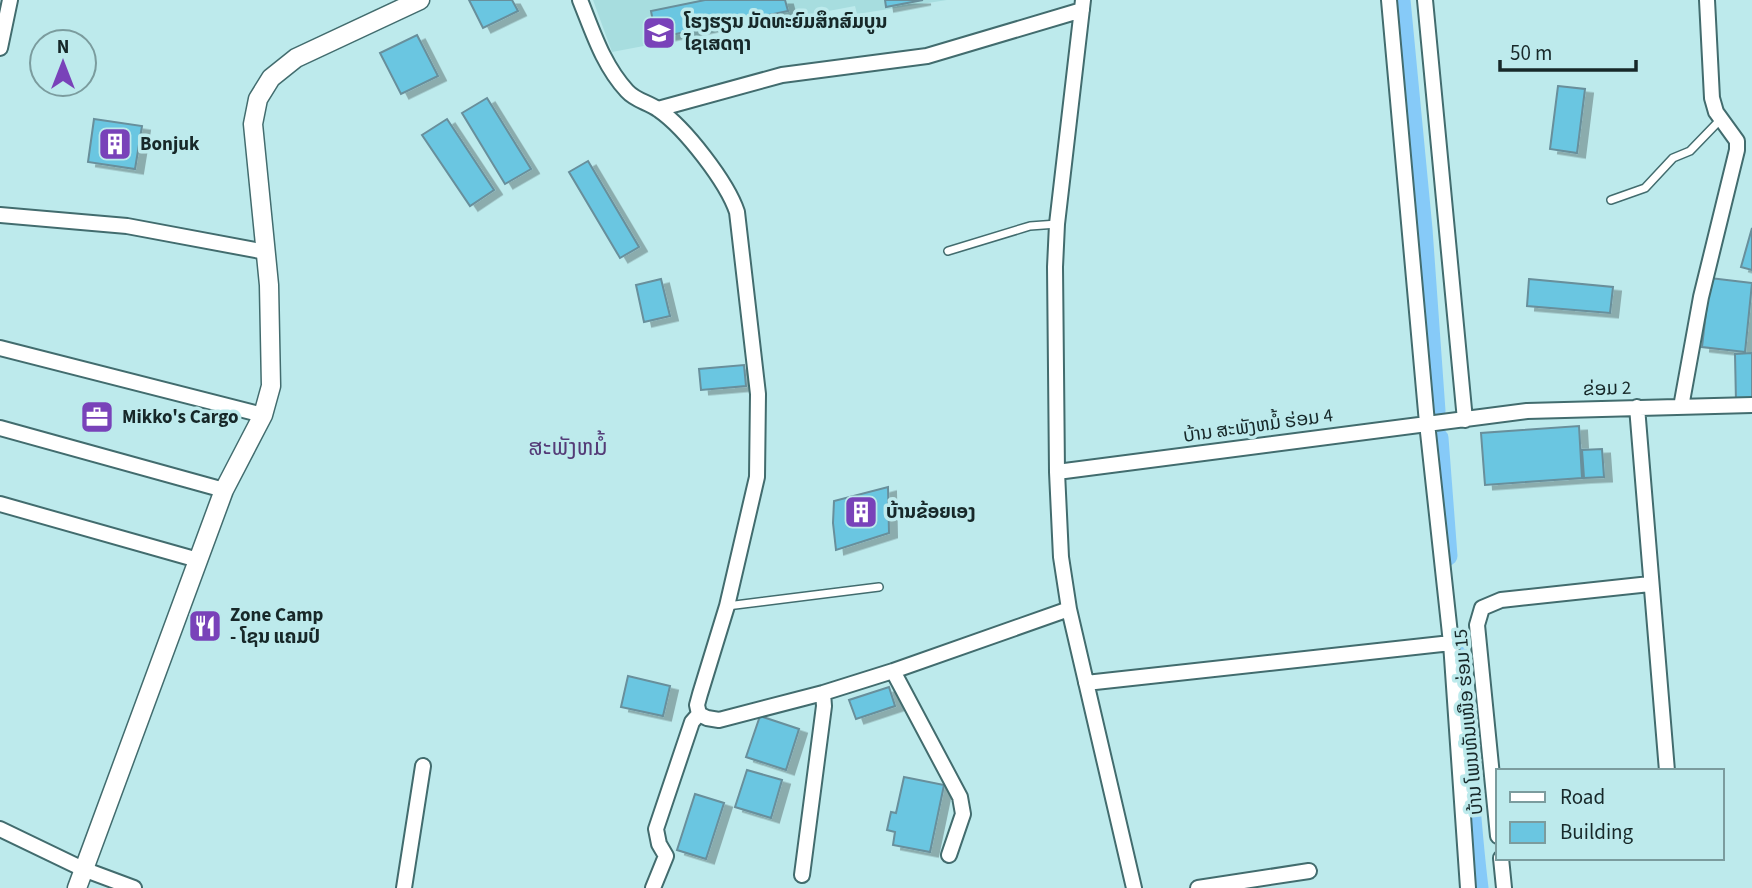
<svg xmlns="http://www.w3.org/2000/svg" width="1752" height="888" font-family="'Source Sans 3','Noto Sans Lao',sans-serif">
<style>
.built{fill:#a7dddf}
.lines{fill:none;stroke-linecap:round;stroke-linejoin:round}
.canal{stroke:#86caf8;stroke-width:19}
.building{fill:#6ac6e1;stroke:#688f9b;stroke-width:2;filter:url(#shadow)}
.service-casing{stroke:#426c6e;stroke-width:10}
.minor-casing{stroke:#426c6e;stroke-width:18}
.tertiary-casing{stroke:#426c6e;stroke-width:21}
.service{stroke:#fff;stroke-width:7}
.minor{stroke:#fff;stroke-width:14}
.tertiary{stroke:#fff;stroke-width:18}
.labels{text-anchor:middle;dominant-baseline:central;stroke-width:7;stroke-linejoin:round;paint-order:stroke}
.poi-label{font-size:19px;font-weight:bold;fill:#172829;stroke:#bdeaec;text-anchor:start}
.street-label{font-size:19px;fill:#172829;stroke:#bdeaec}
.quarter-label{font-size:23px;fill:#543b77;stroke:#bdeaec}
</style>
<defs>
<filter id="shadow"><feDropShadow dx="8" dy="4.5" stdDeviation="0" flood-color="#0004"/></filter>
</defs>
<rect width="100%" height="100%" fill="#bdeaec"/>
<path class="built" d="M593 0H947L857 14 855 6 612 52Z"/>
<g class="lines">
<path class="canal" d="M1401 0 1423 229 1436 411
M1439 438 1448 556
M1457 648C1467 728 1469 808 1479 888"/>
</g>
<path class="building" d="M469 0H512L518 11 483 28Z
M705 0H785L788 11 656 38 651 11Z
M885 0H923L886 7Z
M417 35 438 76 401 94 380 53Z
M1558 86 1585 89 1577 153 1550 149Z
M487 98 531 169 505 184 462 113Z
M94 119 142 126 135 169 88 162Z
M447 119 494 190 470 206 422 135Z
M588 161 639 247 620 258 569 172Z
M1752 228V270L1741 267Z
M1710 278 1752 283 1745 352 1702 347Z
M661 279 670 316 644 322 636 285Z
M1529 279 1613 287 1610 313 1527 306Z
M1752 353V401L1736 402 1735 354Z
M744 365 746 386 701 390 699 369Z
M1579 426 1582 478 1485 485 1481 433Z
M1602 449 1604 477 1584 478 1582 450Z
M888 487 889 533 836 550 833 523 834 501Z
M628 676 670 686 663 716 621 707Z
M889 687 895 706 856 719 849 700Z
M760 716 799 729 786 770 746 757Z
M747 770 782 780 771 818 735 807Z
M904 777 944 785 930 852 893 845 895 832 887 830 891 812 896 813Z
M695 794 724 803 706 859 677 850Z"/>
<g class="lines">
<defs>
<path id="service" d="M1611 200 1645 188 1673 158 1690 151 1720 120
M948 251 1030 226 1057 224
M727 606 879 587"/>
<path id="minor" d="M580 0C593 32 603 65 627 91 636 101 648 102 659 110 685 128 727 182 737 212L758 394 757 477 727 606 700 694 697 705 699 714 707 718 719 720 823 693 893 671 1069 609
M1083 0 1057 224 1055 267 1057 472 1061 557 1069 609 1134 888
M1389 0 1427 423 1451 643 1468 888
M1425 0 1465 420
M0 48 10 0
M658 109 782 75 927 56 1082 10
M0 215 127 226 266 252
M0 348 263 415
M1637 407 1667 771
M1681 407 1701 297 1737 150V141L1716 112 1712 98 1707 0
M0 428 224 490
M1057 472 1527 411 1752 405
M0 504 198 560
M893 671 960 797 963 814 949 855
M1086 683 1451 643
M0 829 83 869 134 888
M1498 836 1477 625 1482 608 1501 600 1650 584
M1501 858 1504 888
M802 875 824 706 823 693
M404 888 423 766
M653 888 666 856 659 844 656 829 692 722 699 714
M1198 888 1309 871"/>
<path id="tertiary" d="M77 888 224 490 263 415 271 386 269 285 253 124 258 99 271 78 296 58 420 0"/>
</defs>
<use href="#service" class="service-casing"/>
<use href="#minor" class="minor-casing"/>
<use href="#tertiary" class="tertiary-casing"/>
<use href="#service" class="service"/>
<use href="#minor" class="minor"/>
<use href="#tertiary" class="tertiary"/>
</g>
<defs>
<symbol id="school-square" viewBox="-11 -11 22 22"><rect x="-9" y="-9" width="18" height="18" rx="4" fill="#7942b9" stroke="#bdeaec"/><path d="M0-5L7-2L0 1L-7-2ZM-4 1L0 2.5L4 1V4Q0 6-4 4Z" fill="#fff"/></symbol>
<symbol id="building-square" viewBox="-11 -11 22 22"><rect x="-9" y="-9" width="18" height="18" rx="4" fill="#7942b9" stroke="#bdeaec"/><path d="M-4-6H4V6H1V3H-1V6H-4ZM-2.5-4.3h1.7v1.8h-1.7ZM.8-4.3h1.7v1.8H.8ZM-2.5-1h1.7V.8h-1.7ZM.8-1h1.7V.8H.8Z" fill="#fff"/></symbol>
<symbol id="office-square" viewBox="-11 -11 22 22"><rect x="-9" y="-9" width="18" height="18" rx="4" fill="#7942b9" stroke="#bdeaec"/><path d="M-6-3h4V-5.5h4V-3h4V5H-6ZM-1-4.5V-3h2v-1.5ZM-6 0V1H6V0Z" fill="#fff"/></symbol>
<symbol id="restaurant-square" viewBox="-11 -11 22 22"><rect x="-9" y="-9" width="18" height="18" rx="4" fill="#7942b9" stroke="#bdeaec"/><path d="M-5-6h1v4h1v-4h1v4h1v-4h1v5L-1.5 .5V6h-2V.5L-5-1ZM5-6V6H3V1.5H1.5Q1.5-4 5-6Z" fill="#fff"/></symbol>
</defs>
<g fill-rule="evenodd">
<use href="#school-square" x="640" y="14" width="38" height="38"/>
<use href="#building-square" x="96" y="125" width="38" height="38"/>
<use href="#office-square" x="78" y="398" width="38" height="38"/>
<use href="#building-square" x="842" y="493" width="38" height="38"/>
<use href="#restaurant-square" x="186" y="607" width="38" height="38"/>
</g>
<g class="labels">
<g class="poi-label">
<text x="684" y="22">ໂຮງຮຽນ ມັດທະຍົມສຶກສົມບູນ<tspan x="684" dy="22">ໄຊເສດຖາ</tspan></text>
<text x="140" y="144">Bonjuk</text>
<text x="122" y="417">Mikko's Cargo</text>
<text x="886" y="512">ບ້ານຂ້ອຍເອງ</text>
<text x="230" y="615">Zone Camp<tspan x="230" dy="22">- ໂຊນ ແຄມປ໌</tspan></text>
</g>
<g class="street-label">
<text transform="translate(1607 389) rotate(-2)">ຂ່ອມ 2</text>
<text transform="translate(1258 426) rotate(-8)">ບ້ານ ສະພັງຫມໍ້ ຮ່ອມ 4</text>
<text transform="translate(1469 722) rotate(-95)">ບ້ານ ໂພນທັນເໜືອ ຮ່ອມ 15</text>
</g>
<g class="quarter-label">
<text x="568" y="447">ສະພັງຫມໍ້</text>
</g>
</g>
<rect x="1496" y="769" width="228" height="91" fill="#bdeaec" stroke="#7b9c9e" stroke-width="2"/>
<rect x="1510" y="792" width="35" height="10" fill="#ffffff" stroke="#7b9c9e" stroke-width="2"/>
<text x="1560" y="804" font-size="21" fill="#172829">Road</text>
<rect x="1510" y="822" width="35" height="21" fill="#6ac6e1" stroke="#7b9c9e" stroke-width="2"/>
<text x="1560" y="839" font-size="21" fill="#172829">Building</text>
<g transform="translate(63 63)"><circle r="33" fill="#bdeaec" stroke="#7b9c9e" stroke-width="2"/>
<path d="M0-5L12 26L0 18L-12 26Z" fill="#7942b9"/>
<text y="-10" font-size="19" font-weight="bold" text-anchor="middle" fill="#172829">N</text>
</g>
<path d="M1500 60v10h136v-10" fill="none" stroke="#172829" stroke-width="3.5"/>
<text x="1510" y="60" font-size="21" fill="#172829" stroke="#bdeaec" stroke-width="5" paint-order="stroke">50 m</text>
</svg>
